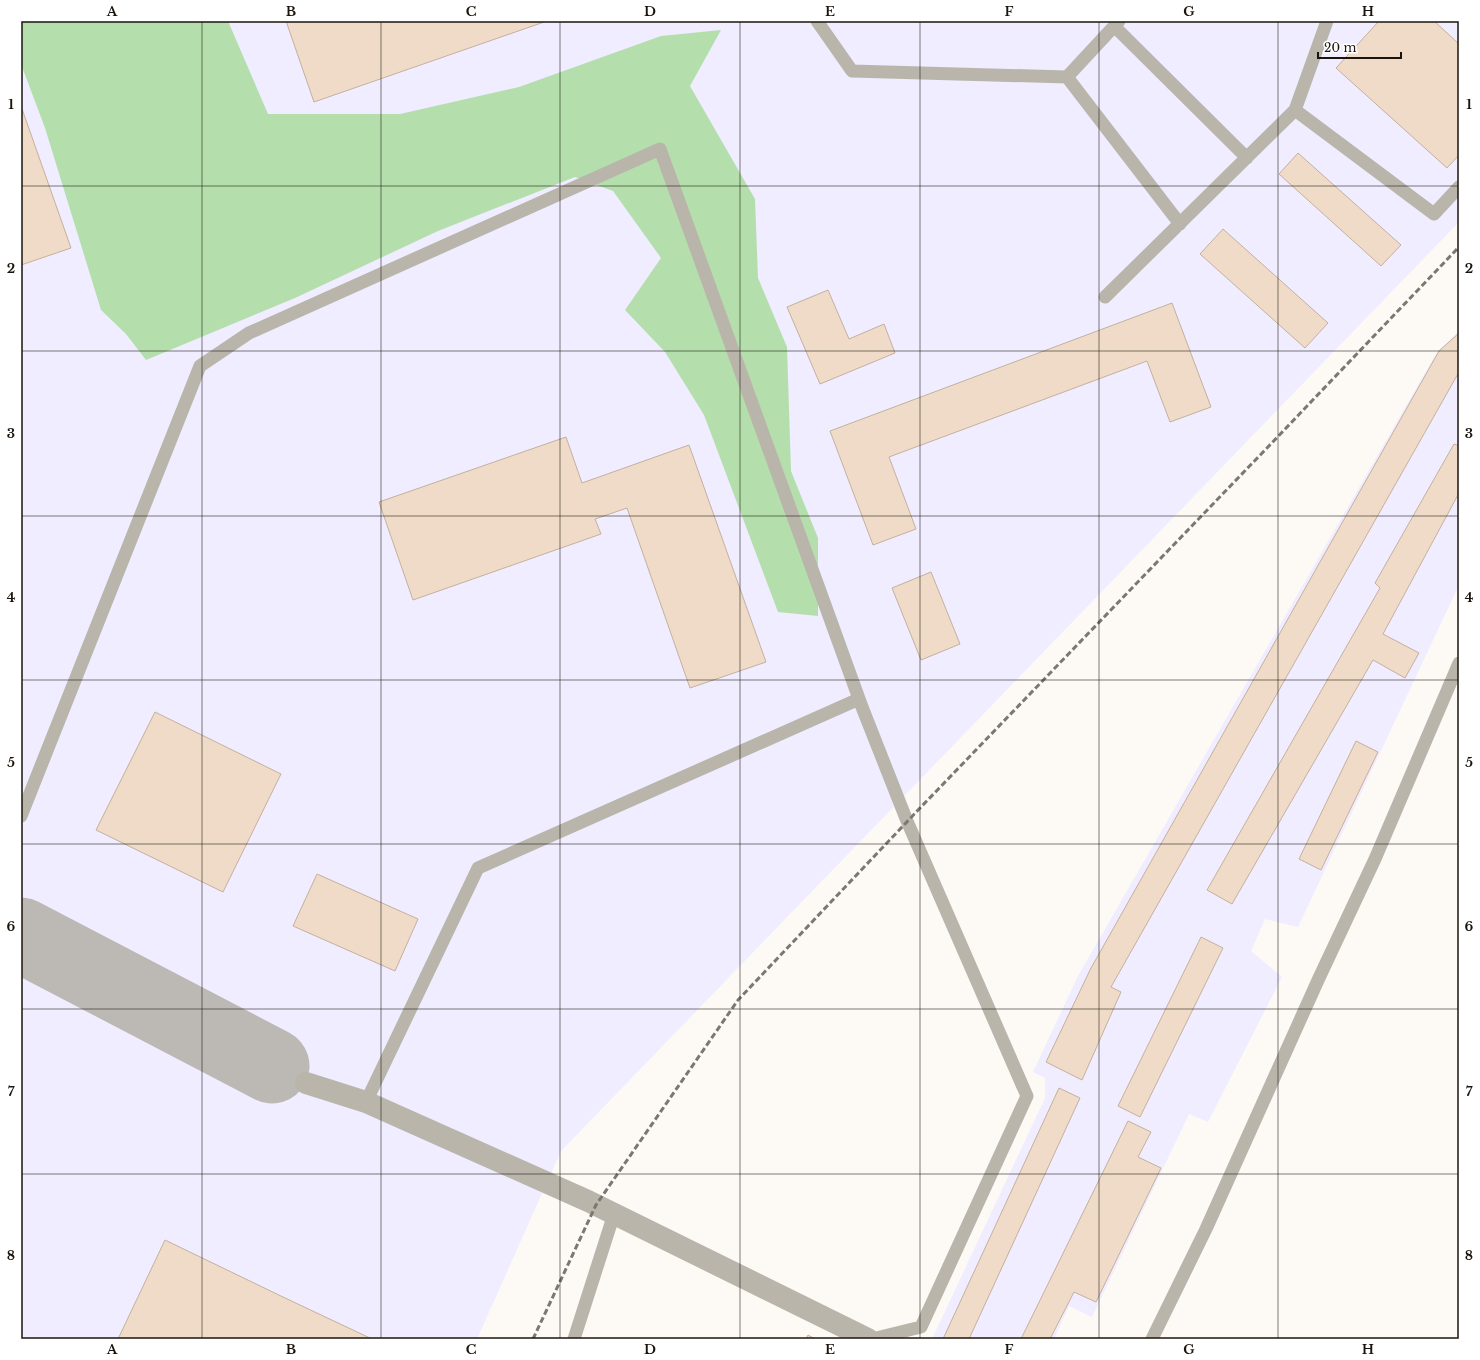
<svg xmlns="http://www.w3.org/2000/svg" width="1480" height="1360" font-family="'Libre Baskerville',serif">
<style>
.industrial{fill:#efedff}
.green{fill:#b4dfac}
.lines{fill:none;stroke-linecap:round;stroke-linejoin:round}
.taxiway{stroke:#bcb8b3;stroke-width:75}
.building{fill:#efdbc7;stroke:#c4b09d}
.lane{stroke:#b9b5ab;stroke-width:13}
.street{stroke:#b9b5ab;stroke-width:22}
.rail{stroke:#7c7771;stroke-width:3;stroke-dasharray:6 3;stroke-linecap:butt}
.grid{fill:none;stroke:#1b140d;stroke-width:1;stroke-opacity:0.55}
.neatline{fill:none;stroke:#1b140d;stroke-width:1.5}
.grid-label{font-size:13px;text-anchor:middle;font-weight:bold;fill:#1b140d}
</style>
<rect width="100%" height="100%" fill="#fdf9f5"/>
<path class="industrial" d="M21 21H1459V222L561 1151 477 1339H21Z
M1459 331V585L1298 927 1265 919 1251 951 1282 977 1208 1122 1189 1114 1092 1317 1069 1306 1054 1339H932L1045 1098V1078L1033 1072 1078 976 1437 352Z"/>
<path class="green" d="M21 21H228L268 114H400L519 87 661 36 721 30 690 86 755 199 758 278 787 347 791 471 818 538V616L778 612 704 415 665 352 625 310 661 258 613 191 575 177 438 231 295 298 146 360 126 334 101 310 45 128 21 64Z"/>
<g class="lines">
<path class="taxiway" d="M21 935 272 1066"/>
</g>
<path class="building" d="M286 21H547L314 102Z
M1379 21H1434L1459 44V155L1447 168 1336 68Z
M21 106 71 248 21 265Z
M1298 153 1401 245 1381 266 1279 174Z
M1223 229 1328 323 1305 348 1200 254Z
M828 290 849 339 884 324 895 353 820 384 787 307Z
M1172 303 1211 407 1170 422 1147 361 889 457 916 529 873 545 830 431Z
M1459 333V372L1111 987 1121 992 1082 1080 1046 1062 1091 968 1439 351Z
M566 437 582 483 689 445 766 662 690 688 627 508 595 519 601 534 413 600 379 502Z
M1454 444 1459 446V493L1383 634 1419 653 1405 678 1373 660 1232 904 1207 890 1380 588 1375 583Z
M931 572 960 644 921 660 892 588Z
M155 712 281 774 223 892 96 830Z
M1356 741 1378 752 1321 870 1299 859Z
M317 874 418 919 395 971 293 926Z
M1201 937 1223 948 1140 1117 1118 1106Z
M1059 1088 1080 1098 969 1339H943Z
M1128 1121 1151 1132 1138 1157 1161 1168 1096 1302 1074 1292 1050 1339H1021Z
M165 1240 283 1297 372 1339H118Z
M808 1335 815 1339H806Z"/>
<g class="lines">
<path class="lane" d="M817 21 852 71 1067 77
M1119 21 1067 77 1180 224
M1114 26 1247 158
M1295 110 1434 214 1459 187
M1105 297 1295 110 1327 21
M21 816 200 366 249 333 660 149 862 707 907 821 1027 1096 921 1327 872 1339
M366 1102 478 868 859 699
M574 1339 614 1214
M1152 1339 1206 1229 1319 978 1375 859 1459 663"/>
<path class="street" d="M306 1083 366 1102 588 1201 868 1339"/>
<path class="rail" d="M533 1339 596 1205 738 1000 921 807 1266 449 1459 247"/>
</g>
<path class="grid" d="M202 21V1339M381 21V1339M560 21V1339M740 21V1339M920 21V1339M1099 21V1339M1278 21V1339M21 186H1459M21 351H1459M21 516H1459M21 680H1459M21 844H1459M21 1009H1459M21 1174H1459"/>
<rect width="1480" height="1360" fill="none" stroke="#ffffff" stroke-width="44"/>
<path d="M1318 52v6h83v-6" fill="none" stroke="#1b140d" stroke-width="2"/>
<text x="1324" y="52" font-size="12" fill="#1b140d" stroke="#ffffff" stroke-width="3" paint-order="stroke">20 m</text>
<rect x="22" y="22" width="1436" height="1316" class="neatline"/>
<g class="grid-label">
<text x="112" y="16">A</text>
<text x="291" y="16">B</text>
<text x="471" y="16">C</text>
<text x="650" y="16">D</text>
<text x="830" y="16">E</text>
<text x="1009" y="16">F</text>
<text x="1189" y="16">G</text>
<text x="1368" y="16">H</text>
<text x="11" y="109">1</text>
<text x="1469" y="109">1</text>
<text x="11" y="273">2</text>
<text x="1469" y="273">2</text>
<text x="11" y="438">3</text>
<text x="1469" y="438">3</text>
<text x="11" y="602">4</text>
<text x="1469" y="602">4</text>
<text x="11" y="767">5</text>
<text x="1469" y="767">5</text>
<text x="11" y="931">6</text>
<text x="1469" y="931">6</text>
<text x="11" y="1096">7</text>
<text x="1469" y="1096">7</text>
<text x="11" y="1260">8</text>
<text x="1469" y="1260">8</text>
<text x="112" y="1354">A</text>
<text x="291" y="1354">B</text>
<text x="471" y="1354">C</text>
<text x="650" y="1354">D</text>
<text x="830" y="1354">E</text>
<text x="1009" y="1354">F</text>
<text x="1189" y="1354">G</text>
<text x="1368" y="1354">H</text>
</g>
</svg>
